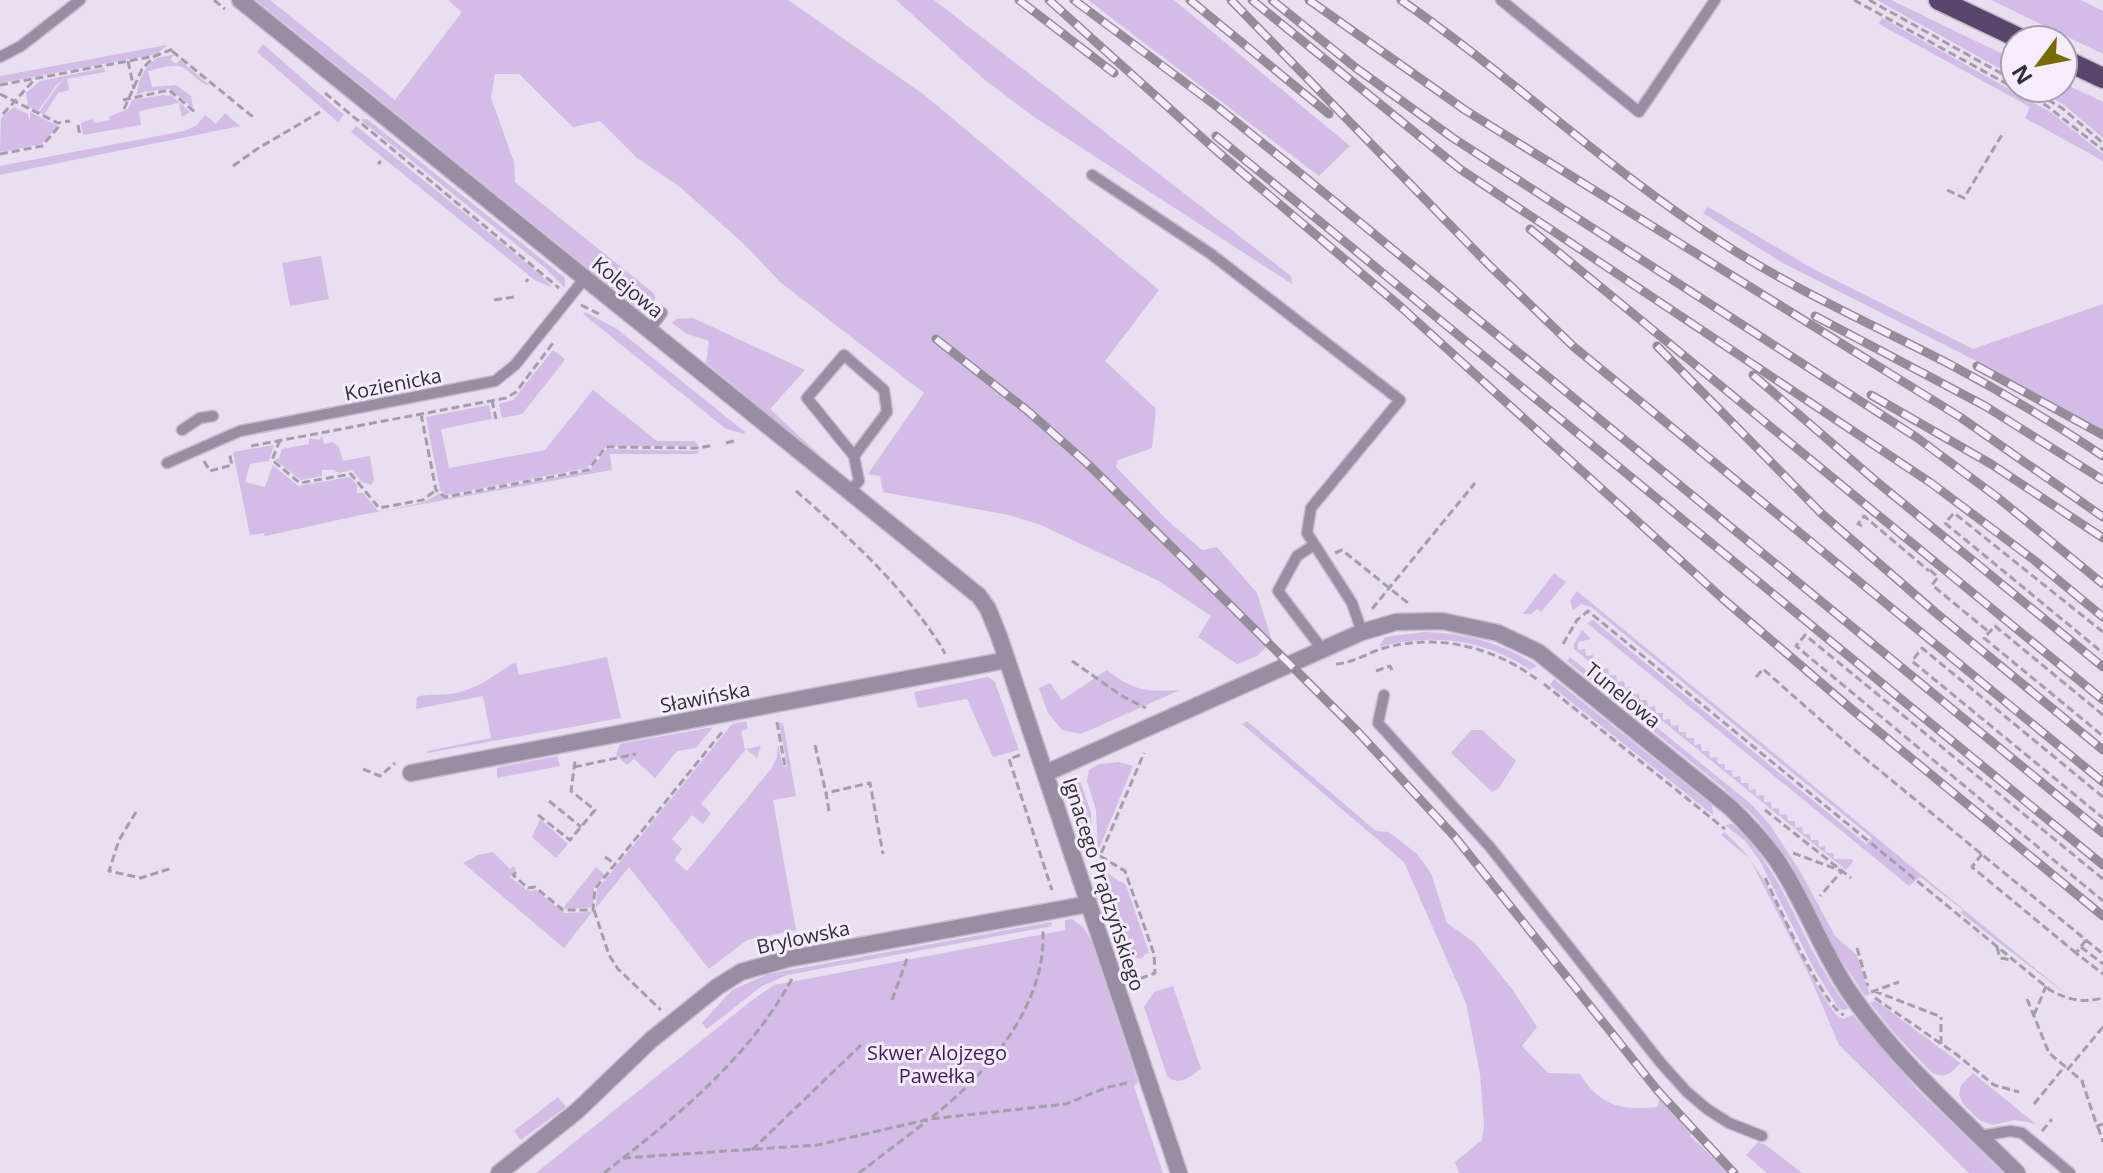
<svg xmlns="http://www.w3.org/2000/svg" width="2103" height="1173" font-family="'Open Sans',sans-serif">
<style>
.green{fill:#d3bce6}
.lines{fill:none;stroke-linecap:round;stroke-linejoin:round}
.lane-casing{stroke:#c4bccb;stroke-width:13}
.street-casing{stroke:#c4bccb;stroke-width:19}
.primary-casing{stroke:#c4bccb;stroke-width:23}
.path{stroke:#a49daa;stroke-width:3;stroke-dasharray:8 4;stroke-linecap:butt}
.lane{stroke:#988da2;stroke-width:10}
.street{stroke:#988da2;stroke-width:16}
.primary{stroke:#5b466b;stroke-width:20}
.rail-casing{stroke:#948d99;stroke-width:9}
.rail{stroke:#f5ecfe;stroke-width:6;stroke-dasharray:18;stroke-linecap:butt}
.labels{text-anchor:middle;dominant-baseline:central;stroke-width:6;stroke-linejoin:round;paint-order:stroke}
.street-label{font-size:20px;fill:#332f36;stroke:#f5ecfe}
.park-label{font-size:20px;fill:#411e59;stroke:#f5ecfe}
</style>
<rect width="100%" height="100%" fill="#e8dff0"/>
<path class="green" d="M256 0H270L395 100 462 12 448 0H788L923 94 1159 290 1105 361 1156 409 1152 448 1118 460 1116 467 1168 521 1202 550 1217 547 1257 593 1272 641 1257 656 1237 664 1198 637 1211 616 1157 580 1041 525 1009 515 883 492 880 476 868 474 924 393 780 282 745 245 680 187 637 158 600 121 573 127 519 74H495L491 98 514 162 515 182 651 291 655 295V307L641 311Z
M896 0H934L1291 276 1292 284 1034 117 985 80Z
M1088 0H1174L1350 146 1319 176Z
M1877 0H1891L2015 60V77Z
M1991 0H2081L2103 11V54Z
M1882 18 2049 111 2103 154V161L2025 118 2030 107 1879 24Z
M263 44 344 115 338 122 257 52Z
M167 45 157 54 0 83V76Z
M170 55H174L170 60 176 64 180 60 210 86C198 83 193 72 182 67 173 63 158 69 148 71L152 87 176 85 191 96 193 108 170 89 143 92 137 95C137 82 146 62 160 57 164 56 167 57 170 55Z
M104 68 105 72 67 79 69 90 58 93 44 115 39 112 59 84 67 77 57 84 38 111 28 107 26 93 40 81Z
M2063 83 2103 102V138L2064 105 2035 88H2063Z
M170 94 190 112 182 117 179 103 139 111 141 125 83 135 81 123 92 119 94 123 109 120 110 116 128 109 132 100 163 95 169 96Z
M14 107 28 114 30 122V112L58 126 42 144 0 152 1 118Z
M225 113 240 126 0 175V166L184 131 197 125 205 115 216 124Z
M363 119H367L565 278V288L544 267 361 120Z
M356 126 540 274 552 287 536 281 351 132Z
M1708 207 1817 271 1973 349 2103 304V430L1994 370 1781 262 1703 213Z
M321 256 329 299 290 306 282 263Z
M585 312 617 329 745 432 744 434 726 429 583 314Z
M693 318 805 370 770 409 828 463 706 363 709 341 687 334 672 323 677 319Z
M553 350 565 359 561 365 522 414 502 418 499 404 513 400Z
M593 390 657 441H695L698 446H606L587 468 446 495 440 490 426 417 489 405 492 419 441 429 449 468 545 450Z
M322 436 324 444 333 442 339 447 343 461 370 456 374 481 371 485 362 482 352 470 339 473 334 470H322V476L301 480 275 460 279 458 282 449 309 444V438L319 440Z
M274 445 269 461 250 464 245 482 265 487 273 465 298 486 350 477 357 485V493H363L379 512 424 502 440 493 444 498H449L589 471 607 449 700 451 696 454H610L612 470 361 515 265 536 264 533 250 535 233 452Z
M1554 573 1566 582 1541 612 1537 609 1531 614H1523Z
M1577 591 2071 998 1961 913 1963 910 1920 877 1909 886 1587 623 1593 620 1866 844 1872 838 1591 607 1581 604 1573 610 1570 601Z
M1582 630 1591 639 1578 642V650L1585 649 1586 656 1593 655 1594 662H1600L1602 669 1608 668 1609 675H1616L1617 682 1624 681 1625 688 1631 687 1632 694H1639L1640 700H1647L1648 707 1655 706 1656 713H1663V720L1670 719 1671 726 1678 725 1679 732H1686V738H1694V745L1701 744 1702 751H1709L1710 758 1717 757 1718 764H1725V770H1732L1733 777 1740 776 1741 783H1748L1749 790 1756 789V796L1764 795V802H1771L1772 809 1779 808 1780 815 1787 814 1788 821H1795V828L1802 827 1803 834H1810L1811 840H1818L1819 847 1825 846 1826 853H1833L1834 859H1852L1853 862 1846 870 1574 649V644Z
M1424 632C1466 633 1502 643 1537 666L1530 670C1486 639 1430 633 1379 647L1385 637Z
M607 657 621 718 427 753V751L491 738 483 696 416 709 417 697C429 693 443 696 456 693 479 688 493 676 512 664L516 663 519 675Z
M1570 657 1751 804 1770 825 1800 871 1835 936 1857 955 1870 994 1865 996 1836 952 1790 862 1755 817 1721 786 1567 661Z
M1107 670C1133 691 1148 692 1180 690L1081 734 1062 730 1048 713 1039 688 1050 683 1062 700Z
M988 677 995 682 1019 750 993 757 967 699 918 708 914 692Z
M1554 679 1712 805 1713 815 1550 685Z
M746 721 748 729 741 731 745 749 761 746 757 758 746 749 701 804 711 813 703 824 692 815 672 839 682 849 674 860 687 871 771 769 777 757 778 744 783 767 787 766 779 723H783L796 796 773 800 796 930 747 940 709 969 629 867 596 908 597 890 732 724Z
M1247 721 1376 831 1389 832 1417 854 1431 873 1447 923 1475 943 1512 989 1537 1027 1522 1046 1548 1073 1580 1074C1600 1106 1621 1111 1658 1107L1660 1091 1694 1129 1690 1136 1730 1173H1459L1455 1162 1482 1140 1484 1125 1480 1074 1466 1003 1404 862 1242 724Z
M713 727 696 748 677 751 655 778 634 759 627 765 616 755 620 744Z
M1471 730H1482L1516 761 1499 788 1492 792 1451 753Z
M557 756 560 766 497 778V768L500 767Z
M1119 762 1133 766 1098 851 1096 810 1087 781 1089 770 1099 764Z
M1075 781 1081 783 1091 813V839L1082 846 1070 806Z
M540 819 568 844 556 858 532 837Z
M1732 824C1766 851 1789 904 1809 944 1821 967 1834 989 1848 1008L1845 1010 1839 1009 1813 967 1760 861 1745 841 1725 825Z
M1724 832C1777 875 1794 959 1836 1015L1843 1019 1853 1015 1916 1088 2003 1173H1969L1839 1045 1811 979 1750 859 1721 835Z
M493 852 510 869 513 866 516 869 510 877 528 891 536 890 564 913 592 912 564 948 463 863 478 855Z
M596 867 605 875 594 888 593 907 566 909 564 907Z
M1103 871 1126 885 1149 953 1144 955V957L1139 959 1125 953 1099 872Z
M1072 919 1084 928 1092 942 1138 1082 1134 1086 1163 1173H536L751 1001 774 985 1065 930V920Z
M1051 922 1052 926 787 975 762 986 707 1029 702 1023 732 990 768 974Z
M1173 986 1201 1069C1189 1077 1180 1087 1167 1076L1144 1007 1154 992Z
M1874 1001 1879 1003 1960 1063C1952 1073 1944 1080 1931 1072L1894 1033 1870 1003Z
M1973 1073 2036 1124 2015 1120 1993 1125 1979 1120 1963 1104 1959 1095 1961 1085Z
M558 1097 566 1107 521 1140 514 1131Z
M1758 1142 1767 1146 1802 1173H1767L1746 1155Z"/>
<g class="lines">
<defs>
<path id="lane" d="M1501 0 1639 112 1715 0
M0 57 21 46 80 0
M1092 175 1211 254 1400 400 1311 508 1307 533 1352 603 1362 632
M649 330 662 313
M182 430 200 418 213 416
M167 463 240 431 495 381 515 365 585 278
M850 491 859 481 854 456 807 398 844 355 884 390 887 412 854 456
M1314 545 1297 556 1278 591 1322 649
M1384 695 1378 723 1490 847 1660 1062 1687 1092 1707 1109 1729 1123 1762 1136
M1981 1136 2010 1131 2022 1133 2070 1173"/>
<path id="street" d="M240 0 979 596 988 609 999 636 1179 1173
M411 773 1007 660
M1046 773 1362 632 1396 622 1442 621 1498 633 1538 652 1731 808C1747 824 1763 841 1776 859 1805 901 1821 951 1850 993 1896 1060 1960 1116 2017 1173
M499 1173 577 1111 651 1040 717 987 741 972 787 959 1089 904"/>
<path id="primary" d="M1939 0 2023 40
M2063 59 2103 78"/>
</defs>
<use href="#lane" class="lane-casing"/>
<use href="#street" class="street-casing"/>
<use href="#primary" class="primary-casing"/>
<path class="path" d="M214 0 225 9
M1854 0 2047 106 2103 150
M1869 0 2015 81
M172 51 253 117
M128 61 134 89
M0 85 155 56 173 49
M2027 88 2062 108 2103 143
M325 93 559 288
M0 94 58 123 70 121
M123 100 169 90 197 114
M124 109 142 69 154 57
M3 114 35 79
M78 125 80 136
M0 154 42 146 61 124
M378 164 381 161
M233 166 257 149 320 112
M1947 190 1964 198 2003 133
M526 282 528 279
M494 300 514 297 516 294
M581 305 599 314
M492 400 496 419
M421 414 436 490 445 497 588 470 606 447 699 448 714 445
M280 440 272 460 300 483 351 474 379 508 423 500 436 490
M726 443 734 441
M251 446 506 398 516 392 553 343
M204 461 210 471 232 465 229 452
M796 491C843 532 888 572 925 623 932 633 940 643 945 654
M1862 526 1858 524 1864 516 1929 571
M1335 553 1342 550 1408 603
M1930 570 1938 577 1932 585 1989 632
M1372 609 1475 483
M2103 632 1954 513 1945 523 2103 653
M1563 644 1577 620 1588 611 2050 990C2067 1000 2084 1003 2103 998
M1072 661 1122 696 1146 708
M1336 664C1352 663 1368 653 1384 648 1438 633 1494 647 1538 680
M1376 671 1390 666 1392 670
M1756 677 1763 669 1850 746 2103 954
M1544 684 1725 829
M2103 715 1995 626 1984 638 2103 736
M777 722 785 767
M815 745 826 793
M1020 755 1009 759 1052 890
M574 767 636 754
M363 769 380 776 395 763
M2103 797 1922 648 1912 661 2103 818
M549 801 581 827
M1765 810 1851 878
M829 811 826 793 870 783 883 854
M136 812 119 840 109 871 141 878 172 868
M538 815 570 840 595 810 571 791 575 761
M1093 851 1100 856 1144 753
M1793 853 1842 871 1820 896
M1982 854 1972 867 2076 953
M1100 856 1125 871 1154 954 1155 973 1139 979
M605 857 615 864
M516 872 513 875 528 888 535 887 563 910H593L595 889 722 732
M1765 878C1777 902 1823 1007 1844 1015
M2103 879 1805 635 1796 646 2103 901
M594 910 609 955 618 969 661 1010
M2086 940 2076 953 2103 974
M1997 947 2000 958 2012 960
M2081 947 2103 964
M1857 948 1868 986
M1874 991 1939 1016
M1871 992 1899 982
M1875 998 1956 1054 1994 1085 2019 1092
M2027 999 2049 1053 2068 1069
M892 1000 908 956
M2034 1015 2046 986
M2103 1027 2068 1069 2082 1081 2097 1126 2103 1124
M1941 1044V1017
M2034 1104 2065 1066
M932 1117C988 1073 1046 1006 1043 931
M2098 1127 2103 1142
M2042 1131 2052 1119
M752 1150 861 1045
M623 1158 817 1145 930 1119 1066 1104 1105 1088 1131 1082
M604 1173C677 1116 748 1060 793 977
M859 1173 927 1121"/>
<use href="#lane" class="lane"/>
<use href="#street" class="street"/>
<use href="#primary" class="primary"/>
<defs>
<path id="rail" d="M1019 0 1114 73
M1049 0 1218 152 1401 307 1722 598 1855 712 2103 916
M1074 0 1215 105 1306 178 2103 833
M1190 0 1329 114
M1231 0 1489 265 1574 347 2103 782
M1252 0 1460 169 1931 483 2034 560 2103 617
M1272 0 1356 68 1453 138 1916 437 1997 497 2103 584
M1309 0 1465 110 1960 417 2103 517
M1401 0C1511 76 1608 170 1721 242 1794 290 1874 325 1951 365 2004 393 2054 423 2103 456
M1216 136 2103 865
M1530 229 2103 700
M1815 316 1985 406 2103 480
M936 339 1029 412 1090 466 1357 731 1455 837 1658 1091 1734 1173
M1657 346 1822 514 1936 613 2103 750
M1977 366 2103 435
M1753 375 1877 482 2103 667
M1871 395 1991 464 2103 538"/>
</defs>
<use href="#rail" class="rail-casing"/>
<use href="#rail" class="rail"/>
</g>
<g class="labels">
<g class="street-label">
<text transform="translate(628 287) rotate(39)">Kolejowa</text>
<text transform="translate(393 384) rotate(-11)">Kozienicka</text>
<text transform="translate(1623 695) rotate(39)">Tunelowa</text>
<text transform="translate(705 697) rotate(-11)">Sławińska</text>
<text transform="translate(1104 884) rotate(72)">Ignacego Prądzyńskiego</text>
<text transform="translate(803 937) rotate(-12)">Brylowska</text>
</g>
<g class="park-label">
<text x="937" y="1052">Skwer Alojzego<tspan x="937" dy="23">Pawełka</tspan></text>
</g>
</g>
<g transform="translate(2039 64) rotate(238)"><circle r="38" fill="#f5ecfe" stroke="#a7a0ae" stroke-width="2"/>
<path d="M0-6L14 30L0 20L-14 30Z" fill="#796a01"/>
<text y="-12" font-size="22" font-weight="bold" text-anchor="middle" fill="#332f36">N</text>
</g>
</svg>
